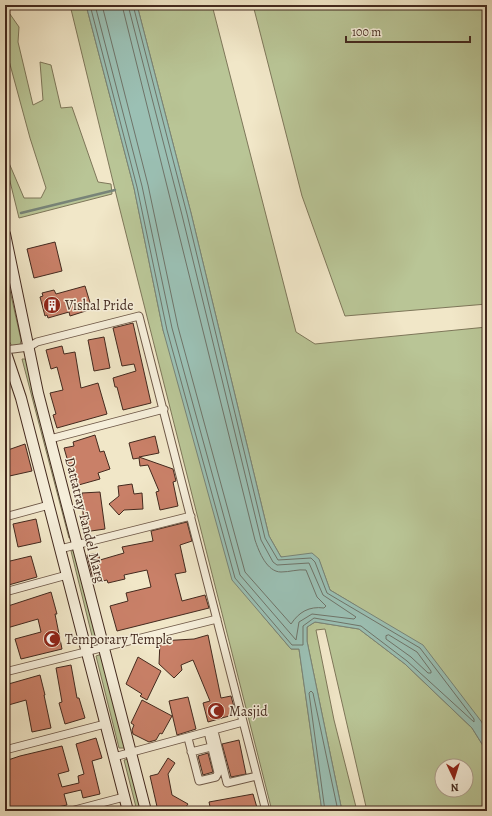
<svg xmlns="http://www.w3.org/2000/svg" width="492" height="816" font-family="Alegreya,serif">
<style>
.green{fill:#b9c596;stroke:#7e775a;fill-rule:evenodd}
.water{fill:#9bc0b4;stroke:#788478}
.lines{fill:none;stroke-linecap:round;stroke-linejoin:round}
.shore{stroke:#6f7469;stroke-width:1}
.stream{stroke:#788478;stroke-width:2.5}
.building{fill:#c98068;stroke:#43291e}
.street-casing{stroke:#6e5848;stroke-width:9}
.secondary-casing{stroke:#43291e;stroke-width:12}
.street{stroke:#f6efdb;stroke-width:7}
.secondary{stroke:#f6efdb;stroke-width:10}
.labels{text-anchor:middle;dominant-baseline:central;stroke-width:3;stroke-linejoin:round;paint-order:stroke}
.poi-label{font-size:14px;fill:#43291e;stroke:#f6efdb;text-anchor:start}
.street-label{font-size:14px;fill:#43291e;stroke:#f6efdb}
</style>
<rect width="100%" height="100%" fill="#f1e7c8"/>
<filter id="stains"><feTurbulence type="fractalNoise" baseFrequency=".005" numOctaves="4"/><feColorMatrix values="0 0 0 0 .2 0 0 0 0 .09 0 0 0 0 .02 0 0 0 .5 -.17"/></filter>
<radialGradient id="worn" r=".72"><stop offset=".6" stop-color="#630" stop-opacity="0"/><stop offset="1" stop-color="#630" stop-opacity=".3"/></radialGradient>
<path class="green" d="M70 5H86L134 188 163 330 262 615 291 649H299L322 811H272L117 198Z
M137 5H212L296 332 315 344 487 327V732L481 721 355 605 330 590 319 560 281 557 269 536 191 213Z
M253 5H487V304L345 316 302 196Z
M5 7 19 27 18 42 33 105 43 100 40 62 51 65 61 108 72 107 98 182 111 184 112 194 19 218 5 161V141L9 163 24 198H41L46 188 30 138 5 46Z
M5 268 21 340 20 345 13 347C0 334 5 288 5 268Z
M22 359H27L72 537 69 538Z
M75 550 99 639 93 640 71 551Z
M315 622 359 629 405 664 472 728 487 752V811H367L325 629 316 630 334 720 357 811H342L307 641V627ZM442 766H466V790H442Z
M102 654 126 748H119L96 656Z
M129 759 142 811H137L124 760Z"/>
<path class="water" d="M86 5H137L191 213 269 536 281 557 312 553 319 559 330 590 423 645 481 721 487 732V752L472 728 405 664 359 629 315 622 307 627V641L342 811H322L299 649H291L232 580 163 330 134 188Z"/>
<g class="lines">
<path class="shore" d="M90 5 137 187 167 330 235 578 292 645H303V626L314 618 361 626 407 661 474 722V719L420 648 327 593 315 562 311 558 278 560 265 538 187 214 133 5
M95 5 142 186 172 328 240 575 296 640 299 622 312 614 354 619 356 617 323 595 309 563 277 565 273 562 261 540 182 215 128 5
M102 5 148 185 178 327 245 572 291 624C299 612 309 606 324 608L326 606 317 597 306 570C298 569 290 572 281 572 267 572 259 552 255 540L122 5
M389 635 417 652 431 671V673H428L411 657 386 639V636Z
M325 811 309 693 311 691 313 693 338 811"/>
<path class="stream" d="M21 213 115 190"/>
</g>
<path class="building" d="M55 242 62 271 34 278 27 249Z
M85 286 92 309 70 316 69 312 48 318 47 315 45 316 40 297 43 296 42 293 54 290 56 294Z
M133 323 151 403 123 410 117 387H115L113 378 136 371 134 364 122 366 113 328Z
M104 337 110 368 94 371 88 340Z
M62 346 64 354 75 352 81 388 98 383 107 414 57 428 53 415 56 414 50 393 63 390 57 367 51 369 46 350Z
M95 435 100 452 104 451 110 469 98 473 100 479 75 486 64 448 74 446 73 442Z
M155 436 159 453 139 457 173 469 176 481 173 482 178 506 160 510 156 492 159 491 148 465 140 466 139 458 133 459 129 443Z
M25 444 32 471 5 477V451Z
M132 484 134 494 142 493 143 509 124 510 119 515 109 504 119 496 118 486Z
M100 492 105 529 84 532 82 493Z
M36 519 41 542 18 547 13 524Z
M187 522 192 541 180 545 186 572 175 574 182 601 205 595 209 608 117 631 110 606 128 601 126 593 151 587 147 570 124 575 125 579 108 583 107 580 94 583 87 555 98 553 100 560 124 553 122 547 153 541 151 531Z
M31 556 37 577 5 586 6 562Z
M51 592 57 614H55L62 649 21 659 15 639 41 632 38 619 7 628 5 607Z
M208 635 221 698 231 696 236 714 208 722 203 703 210 701 193 660 181 665 182 670 174 678 159 664 160 641 194 639Z
M138 657 161 671 147 700 140 696 142 694 126 684Z
M71 665 77 698H79L85 718 65 724 59 703 62 702 56 668Z
M40 675 45 695H44L51 728 32 732 26 700 5 706V685Z
M188 697 196 729 177 735 169 701Z
M142 700 172 716 162 734 160 733 156 740 149 742 133 734 132 730 134 725 131 723Z
M96 738 102 758 92 761 100 794 83 798 81 790 64 794 67 805 38 811H11L5 795V761L20 756 62 746 69 771 58 774 62 787 79 783 78 776 84 774 76 744Z
M239 740 246 774 231 777 222 744Z
M208 753 213 772 203 775 198 756Z
M168 758 175 763 168 774 172 795 188 804 183 811H158L150 776 158 774Z
M253 794 258 811H211L209 802Z"/>
<g class="lines">
<defs>
<path id="street" d="M5 350 29 347 37 342 139 316 266 811
M50 439 164 409
M5 517 49 505
M60 549 191 516
M5 592 67 575
M5 672 217 619
M214 731 227 783 257 776
M188 738 199 781 216 777 218 773 208 732
M5 750 105 724
M191 752 211 747
M114 757 243 722
M71 811 124 797"/>
<path id="secondary" d="M5 234 38 393 146 811
M5 350 21 398 128 811"/>
</defs>
<use href="#street" class="street-casing"/>
<use href="#secondary" class="secondary-casing"/>
<use href="#street" class="street"/>
<use href="#secondary" class="secondary"/>
</g>
<defs>
<symbol id="building-disc" viewBox="-11 -11 22 22"><circle r="9.5" fill="#8f2418" stroke="#f6efdb"/><path d="M-4-6H4V6H1V3H-1V6H-4ZM-2.5-4.3h1.7v1.8h-1.7ZM.8-4.3h1.7v1.8H.8ZM-2.5-1h1.7V.8h-1.7ZM.8-1h1.7V.8H.8Z" fill="#fff"/></symbol>
<symbol id="mosque-disc" viewBox="-11 -11 22 22"><circle r="9.5" fill="#8f2418" stroke="#f6efdb"/><path d="M3.5-4.9A6 6 0 1 0 3.5 4.9A5 5 0 1 1 3.5-4.9Z" fill="#fff"/></symbol>
</defs>
<g fill-rule="evenodd">
<use href="#building-disc" x="42" y="295" width="20" height="20"/>
<use href="#mosque-disc" x="42" y="629" width="20" height="20"/>
<use href="#mosque-disc" x="206" y="701" width="20" height="20"/>
</g>
<g class="labels">
<g class="poi-label">
<text x="65" y="305">Vishal Pride</text>
<text x="65" y="639">Temporary Temple</text>
<text x="229" y="711">Masjid</text>
</g>
<g class="street-label">
<text transform="translate(85 520) rotate(76)">Dattatray Tandel Marg</text>
</g>
</g>
<rect width="492" height="816" fill="none" stroke="#f1e7c8" stroke-width="20"/>
<rect x="6" y="6" width="480" height="804" fill="none" stroke="#43291e" stroke-width="2"/>
<rect x="10" y="10" width="472" height="796" fill="none" stroke="#43291e"/>
<g transform="translate(454 778) rotate(176)"><circle r="19" fill="#f6efdb" stroke="#aea08f"/>
<path d="M0-3L7 15L0 10L-7 15Z" fill="#8f2418"/>
<text y="-6" font-size="11" font-weight="bold" text-anchor="middle" fill="#43291e">N</text>
</g>
<path d="M346 36v6h124v-6" fill="none" stroke="#43291e" stroke-width="2"/>
<text x="352" y="36" font-size="12" fill="#43291e" stroke="#f6efdb" stroke-width="3" paint-order="stroke">100 m</text>
<rect width="100%" height="100%" filter="url(#stains)"/>
<rect width="100%" height="100%" fill="url(#worn)"/>
</svg>
